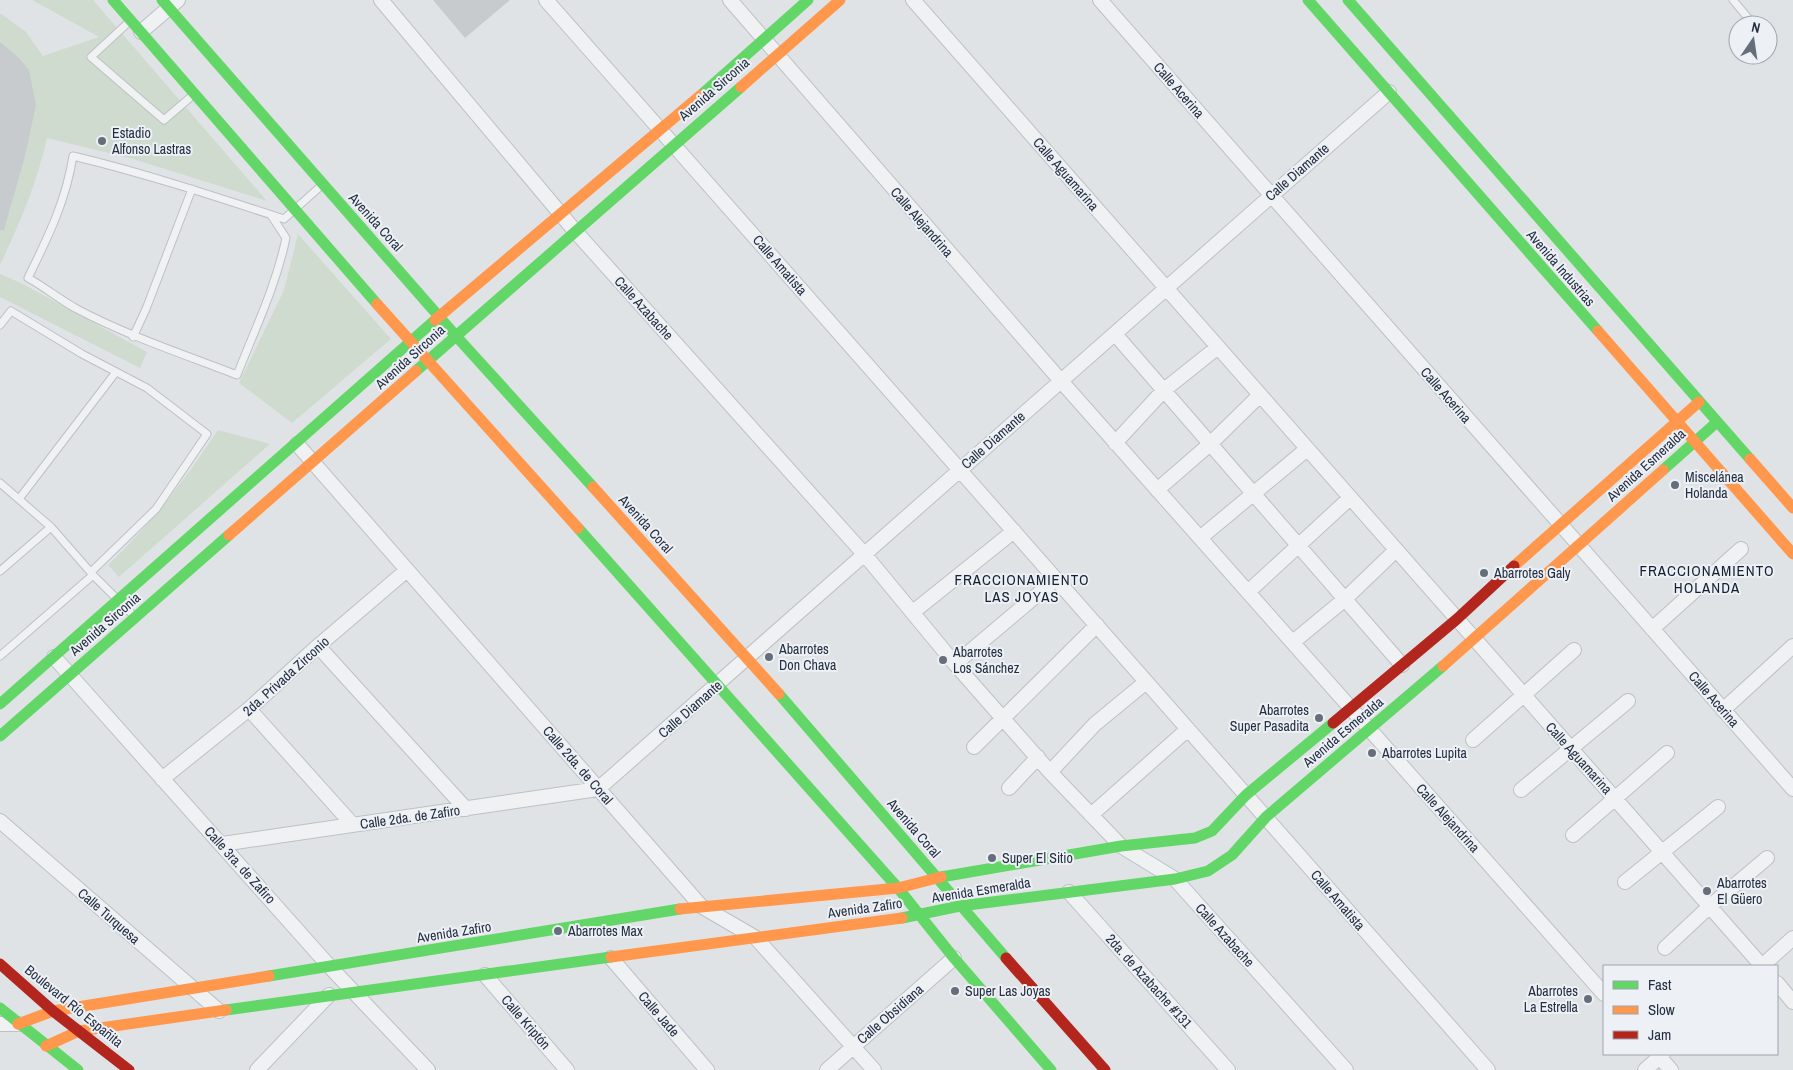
<svg xmlns="http://www.w3.org/2000/svg" width="1793" height="1070" font-family="'Archivo Narrow',sans-serif">
<style>
.green{fill:#d0dbcf}
.building{fill:#c7cbce}
.lines{fill:none;stroke-linecap:round;stroke-linejoin:round}
.lane-casing{stroke:#bdc0c4;stroke-width:9}
.street-casing{stroke:#bdc0c4;stroke-width:16}
.lane{stroke:#eff1f3;stroke-width:7}
.street{stroke:#eff1f3;stroke-width:14}
.fast{stroke:#63d668;stroke-width:11}
.slow{stroke:#ff974d;stroke-width:11}
.jam{stroke:#b3261e;stroke-width:11}
.poi-dot{fill:#666e7b;stroke:#edf1f6;stroke-width:2}
.labels{text-anchor:middle;dominant-baseline:central;stroke-width:4;stroke-linejoin:round;paint-order:stroke}
.street-label{font-size:14px;fill:#252f41;stroke:#edf1f6}
.poi-label{font-size:14px;fill:#252f41;stroke:#edf1f6;text-anchor:start}
.neighbourhood-label{font-size:15px;letter-spacing:1px;fill:#172032;stroke:#edf1f6}
</style>
<rect width="100%" height="100%" fill="#e0e3e6"/>
<path class="green" d="M32 0H93L267 201 133 159 47 138C37 183 20 223 0 265V13L26 32 43 56 99 37Z
M298 234 391 339 292 423 239 383 284 290Z
M0 274 21 283 147 352 140 368 0 297Z
M218 430 270 444 119 577 108 565C154 521 183 482 218 430Z"/>
<path class="building" d="M433 0H510L465 38Z
M0 42 19 58 29 70 36 105 25 156 4 230H0Z"/>
<g class="lines">
<defs>
<path id="lane" d="M1733 0 1754 25
M131 20 91 57 164 120 193 95
M1768 41 1770 44
M271 215 286 238C276 286 255 329 237 375 183 354 128 336 77 309 60 300 45 287 28 278 48 237 66 201 73 156 144 173 214 196 284 219L322 185
M0 325 11 311 82 354 147 388 207 434 156 509 91 572
M133 337 146 309 192 189
M0 483 51 527 93 575 134 616
M19 499 116 372
M0 571 51 527
M0 656 93 575"/>
<path id="street" d="M381 0 575 231 865 555 955 664 1050 772 1121 846 1175 879 1346 1070
M546 0 1488 1070
M730 0 1061 381 1604 994
M913 0 1762 966 1793 938
M1100 0 1793 789
M141 32 178 0
M1115 334 1402 665
M1115 443 1164 390 1218 347
M297 444 701 906 756 938 874 1070
M1157 490 1210 444 1260 395
M1200 538 1307 449
M1248 592 1350 498
M913 612 1014 531
M1652 629 1741 549
M1293 642 1345 599 1396 550
M318 646 466 809
M54 657 330 967 428 1070
M955 664 1056 579
M249 709 353 825
M1723 710 1793 646
M1473 740 1574 650
M974 747 1097 625
M1050 772 1095 724 1146 682
M162 779 249 709 318 646 407 570
M1009 788 1038 757
M1521 790 1628 701
M1091 815 1188 729
M0 821 219 1011
M1573 835 1667 753
M222 844 598 789 1389 92
M1625 882 1718 807
M1069 892 1228 1070
M1665 948 1710 906 1767 858
M611 958 707 1070
M485 975 567 1070
M1777 983 1793 1002
M0 1024H18
M1657 1054 1671 1070
M257 1070 329 995
M827 1070 954 958
M1645 1070 1663 1054"/>
</defs>
<use href="#lane" class="lane-casing"/>
<use href="#street" class="street-casing"/>
<use href="#lane" class="lane"/>
<use href="#street" class="street"/>
<path class="fast" d="M113 0 377 304
M162 0 456 336 593 487
M1308 0 1598 331
M1348 0 1750 459
M701 95 808 0
M416 371 741 87
M1663 470 1717 422
M578 528 898 888 954 958 1051 1070
M779 694 1006 958
M0 704 435 320
M0 736 229 535
M941 877 1121 846 1195 838 1212 831 1246 795 1333 723
M902 918 960 906 1175 879 1208 871 1232 855 1266 817 1443 666
M269 976 680 909
M0 1008 78 1070
M226 1010 611 957"/>
<path class="slow" d="M741 87 840 0
M377 304 578 528
M435 320 701 95
M1598 331 1793 554
M1750 459 1793 508
M593 487 779 694
M229 535 416 371
M1514 566 1699 402
M1443 666 1663 470
M680 909 898 888 941 877
M611 957 902 918
M18 1024 53 1011 269 976
M46 1046 79 1031 226 1010"/>
<path class="jam" d="M1333 723 1457 619 1514 566
M1006 958 1105 1070
M0 964 53 1011 129 1070"/>
</g>
<g class="poi-dot">
<circle cx="102" cy="141" r="5"/>
<circle cx="1675" cy="485" r="5"/>
<circle cx="1484" cy="573" r="5"/>
<circle cx="769" cy="657" r="5"/>
<circle cx="943" cy="660" r="5"/>
<circle cx="1319" cy="718" r="5"/>
<circle cx="1372" cy="753" r="5"/>
<circle cx="992" cy="858" r="5"/>
<circle cx="1707" cy="891" r="5"/>
<circle cx="558" cy="931" r="5"/>
<circle cx="955" cy="991" r="5"/>
<circle cx="1588" cy="999" r="5"/>
</g>
<g class="labels">
<g class="street-label">
<text transform="translate(714 89) rotate(-41)">Avenida Sirconia</text>
<text transform="translate(1179 90) rotate(49)">Calle Acerina</text>
<text transform="translate(1297 172) rotate(-41)">Calle Diamante</text>
<text transform="translate(1066 174) rotate(49)">Calle Aguamarina</text>
<text transform="translate(376 222) rotate(48)">Avenida Coral</text>
<text transform="translate(922 222) rotate(49)">Calle Alejandrina</text>
<text transform="translate(780 265) rotate(49)">Calle Amatista</text>
<text transform="translate(1561 268) rotate(49)">Avenida Industrias</text>
<text transform="translate(644 308) rotate(48)">Calle Azabache</text>
<text transform="translate(410 357) rotate(-42)">Avenida Sirconia</text>
<text transform="translate(1446 395) rotate(49)">Calle Acerina</text>
<text transform="translate(993 440) rotate(-41)">Calle Diamante</text>
<text transform="translate(1646 465) rotate(-42)">Avenida Esmeralda</text>
<text transform="translate(646 524) rotate(48)">Avenida Coral</text>
<text transform="translate(105 624) rotate(-41)">Avenida Sirconia</text>
<text transform="translate(286 676) rotate(-42)">2da. Privada Zirconio</text>
<text transform="translate(1714 699) rotate(49)">Calle Acerina</text>
<text transform="translate(690 709) rotate(-41)">Calle Diamante</text>
<text transform="translate(1343 732) rotate(-40)">Avenida Esmeralda</text>
<text transform="translate(1579 758) rotate(48)">Calle Aguamarina</text>
<text transform="translate(578 765) rotate(49)">Calle 2da. de Coral</text>
<text transform="translate(410 817) rotate(-8)">Calle 2da. de Zafiro</text>
<text transform="translate(1448 818) rotate(48)">Calle Alejandrina</text>
<text transform="translate(914 828) rotate(49)">Avenida Coral</text>
<text transform="translate(240 865) rotate(48)">Calle 3ra. de Zafiro</text>
<text transform="translate(981 890) rotate(-9)">Avenida Esmeralda</text>
<text transform="translate(1338 900) rotate(49)">Calle Amatista</text>
<text transform="translate(865 908) rotate(-8)">Avenida Zafiro</text>
<text transform="translate(109 916) rotate(41)">Calle Turquesa</text>
<text transform="translate(454 932) rotate(-9)">Avenida Zafiro</text>
<text transform="translate(1225 935) rotate(48)">Calle Azabache</text>
<text transform="translate(1149 981) rotate(48)">2da. de Azabache #131</text>
<text transform="translate(74 1006) rotate(39)">Boulevard Río Españita</text>
<text transform="translate(659 1014) rotate(49)">Calle Jade</text>
<text transform="translate(890 1014) rotate(-41)">Calle Obsidiana</text>
<text transform="translate(526 1022) rotate(49)">Calle Kriptón</text>
</g>
<g class="poi-label">
<text x="112" y="133">Estadio<tspan x="112" dy="16">Alfonso Lastras</tspan></text>
<text x="1685" y="477">Miscelánea<tspan x="1685" dy="16">Holanda</tspan></text>
<text x="1494" y="573">Abarrotes Galy</text>
<text x="779" y="649">Abarrotes<tspan x="779" dy="16">Don Chava</tspan></text>
<text x="953" y="652">Abarrotes<tspan x="953" dy="16">Los Sánchez</tspan></text>
<text x="1309" y="710" text-anchor="end">Abarrotes<tspan x="1309" dy="16">Super Pasadita</tspan></text>
<text x="1382" y="753">Abarrotes Lupita</text>
<text x="1002" y="858">Super El Sitio</text>
<text x="1717" y="883">Abarrotes<tspan x="1717" dy="16">El Güero</tspan></text>
<text x="568" y="931">Abarrotes Max</text>
<text x="965" y="991">Super Las Joyas</text>
<text x="1578" y="991" text-anchor="end">Abarrotes<tspan x="1578" dy="16">La Estrella</tspan></text>
</g>
<g class="neighbourhood-label">
<text x="1707" y="570">FRACCIONAMIENTO<tspan x="1707" dy="17">HOLANDA</tspan></text>
<text x="1022" y="579">FRACCIONAMIENTO<tspan x="1022" dy="17">LAS JOYAS</tspan></text>
</g>
</g>
<rect x="1603" y="965" width="175" height="90" fill="#edf1f6" stroke="#9da3ae"/>
<rect x="1613" y="981" width="25" height="8" fill="#63d668" stroke="#9da3ae"/>
<text x="1648" y="990" font-size="15" fill="#252f41">Fast</text>
<rect x="1613" y="1006" width="25" height="8" fill="#ff974d" stroke="#9da3ae"/>
<text x="1648" y="1015" font-size="15" fill="#252f41">Slow</text>
<rect x="1613" y="1031" width="25" height="8" fill="#b3261e" stroke="#9da3ae"/>
<text x="1648" y="1040" font-size="15" fill="#252f41">Jam</text>
<g transform="translate(1753 40) rotate(13)"><circle r="24" fill="#edf1f6" stroke="#9da3ae"/>
<path d="M0-4L9 19L0 12L-9 19Z" fill="#666e7b"/>
<text y="-8" font-size="14" font-weight="bold" text-anchor="middle" fill="#252f41">N</text>
</g>
</svg>
